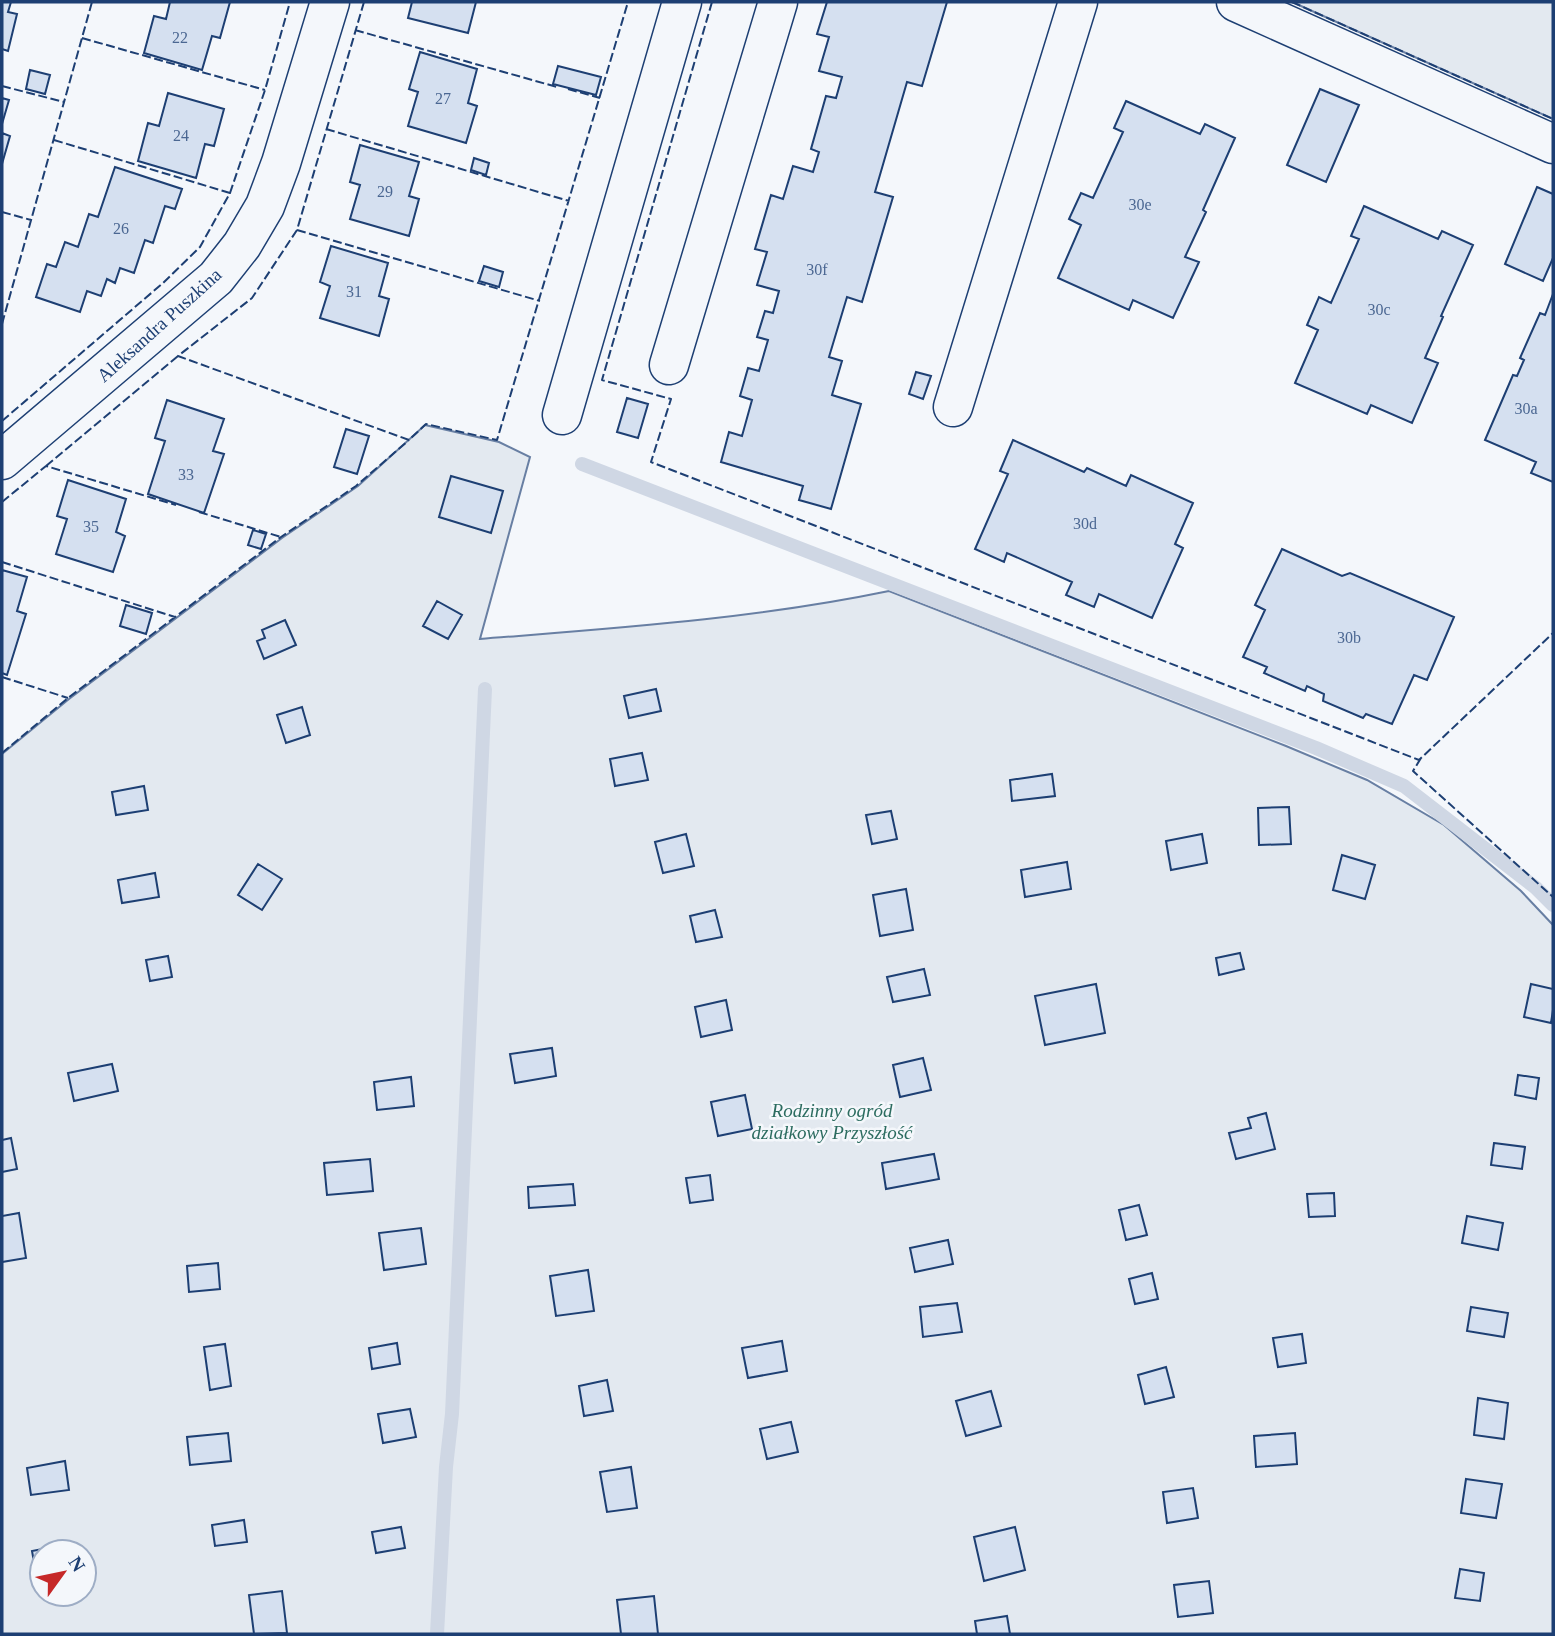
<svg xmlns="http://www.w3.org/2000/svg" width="1555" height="1636" font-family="Georgia,serif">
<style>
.green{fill:#e3e9f0;stroke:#687fa3;stroke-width:2;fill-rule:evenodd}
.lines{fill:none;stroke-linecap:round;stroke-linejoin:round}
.stream{stroke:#cfd7e4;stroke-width:14}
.building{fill:#d5e0f0;stroke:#1d3f73;stroke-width:2}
.minor-casing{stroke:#1d3f73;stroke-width:41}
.minor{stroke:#f4f7fb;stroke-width:38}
.fence{stroke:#1d3f73;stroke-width:2;stroke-dasharray:9 3.5;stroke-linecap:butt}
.labels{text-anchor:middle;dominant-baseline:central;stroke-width:5;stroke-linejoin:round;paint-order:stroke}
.number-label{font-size:16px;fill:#4b6792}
.street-label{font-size:19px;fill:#1d3f73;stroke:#f4f7fb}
.park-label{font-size:19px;font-style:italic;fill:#2c6c60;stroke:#f4f7fb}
</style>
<rect width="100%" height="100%" fill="#f4f7fb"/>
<path class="green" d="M1292 2H1553V119Z
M425 425 499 442 530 457 480 639C617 628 754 619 889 591L1286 746 1367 780 1444 825 1521 891 1553 925V1634H2V754L69 699 282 538 358 486ZM42 1552H84V1594H42Z"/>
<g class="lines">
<path class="stream" d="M582 464 1316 748 1404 786 1536 888 1553 905
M437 1634 446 1467 452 1414 485 689"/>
</g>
<path class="building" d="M2 2H11L8 12 17 14 8 51 2 49Z
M170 2H230L220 38 212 36 202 70 144 53 154 16 166 19Z
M412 2H476L468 33 408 18Z
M827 2H947L922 86 907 82 875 192 893 197 862 302 847 297 829 357 842 361 832 395 861 404 831 509 799 500 803 486 721 462 729 432 742 436 752 400 740 396 748 368 759 371 768 340 757 337 765 311 773 313 779 291 757 285 767 252 755 249 771 195 783 199 793 166 813 172 819 152 811 149 826 96 836 98 842 77 819 71 829 37 817 34Z
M420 52 477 69 468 103 477 106 466 143 408 126 418 92 409 89Z
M558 66 601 77 596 95 553 84Z
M30 70 50 75 45 94 26 89Z
M1320 89 1359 105 1326 182 1287 165Z
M168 93 224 109 214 146 205 144 196 178 138 161 148 123 159 126Z
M2 98 9 100 2 124Z
M1126 101 1200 134 1205 124 1235 138 1203 210 1206 212 1185 257 1199 262 1173 318 1133 300 1129 310 1058 278 1081 225 1069 219 1081 193 1093 198 1123 132 1114 128Z
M2 133 10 136 2 164Z
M360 145 419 162 409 196 419 199 409 236 350 219 360 185 350 182Z
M474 158 489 163 486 175 471 170Z
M115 167 182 189 175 209 165 206 153 243 145 240 134 273 120 268 115 283 107 279 101 296 87 291 80 312 36 297 47 264 56 267 65 242 78 247 89 214 98 217Z
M1537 187 1553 194V258L1543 281 1505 264Z
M1364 206 1438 239 1442 231 1473 245 1441 316 1443 317 1425 358 1438 363 1412 423 1371 405 1367 414 1295 383 1318 330 1307 325 1319 297 1331 303 1359 239 1351 236Z
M331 246 388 263 379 296 389 299 379 336 320 318 330 286 320 282Z
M484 266 503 272 499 287 479 281Z
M1553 294V482L1531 473 1536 462 1485 440 1513 375 1517 376 1524 360 1520 358 1540 313 1545 315Z
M916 372 931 376 923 399 909 394Z
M627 398 648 404 638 438 617 432Z
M167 400 224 419 213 451 224 454 204 513 148 494 165 441 155 438Z
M346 429 369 436 357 474 334 467Z
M1013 440 1084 472 1087 468 1126 486 1131 475 1193 503 1175 544 1183 548 1152 618 1099 594 1094 607 1066 595 1072 582 1007 553 1004 562 975 549 1008 474 1000 471Z
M451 476 503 491 491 533 439 517Z
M68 480 126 499 116 532 125 536 113 572 56 554 67 519 57 516Z
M253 530 266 534 261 549 248 545Z
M1282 549 1342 576 1350 573 1454 617 1427 680 1414 675 1392 724 1366 714 1363 718 1323 701 1324 694 1307 686 1305 691 1264 673 1267 667 1243 657 1265 610 1255 605Z
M2 570 27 577 17 611 26 614 7 675 2 673Z
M437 601 462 615 448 639 423 626Z
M126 605 152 613 146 634 120 626Z
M285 620 296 645 264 659 257 641 265 638 262 630Z
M656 689 661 711 629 718 624 696Z
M302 707 310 735 286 743 277 715Z
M642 753 648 780 615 786 610 759Z
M1052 774 1055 796 1012 801 1010 780Z
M144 786 148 810 116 815 112 792Z
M1289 807 1291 844 1259 845 1258 808Z
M891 811 897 839 872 844 866 815Z
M686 834 694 866 663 873 655 842Z
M1202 834 1207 863 1171 870 1166 841Z
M1342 855 1375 865 1365 899 1333 890Z
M1067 862 1071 889 1025 897 1021 870Z
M258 864 282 879 262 910 238 895Z
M155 873 159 897 122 903 118 880Z
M906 889 913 930 880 936 873 895Z
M715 910 722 937 696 942 690 916Z
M1240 953 1244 969 1219 975 1216 958Z
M168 956 172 977 150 981 146 960Z
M924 969 930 995 893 1002 887 977Z
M1096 984 1105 1033 1045 1045 1035 996Z
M1531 984 1553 989V1010L1551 1023 1524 1017Z
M726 1000 732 1030 701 1037 695 1007Z
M552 1048 556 1076 515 1083 510 1054Z
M923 1058 931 1090 900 1097 893 1065Z
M112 1064 118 1091 74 1101 68 1073Z
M1518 1075 1539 1078 1536 1099 1515 1095Z
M411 1077 414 1106 377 1110 374 1082Z
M745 1095 752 1129 718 1136 711 1102Z
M1266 1113 1275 1149 1236 1159 1229 1133 1251 1128 1248 1118Z
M11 1138 17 1169 2 1172V1140Z
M1494 1143 1525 1147 1522 1169 1491 1165Z
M934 1154 939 1179 886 1189 882 1163Z
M370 1159 373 1191 327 1195 324 1163Z
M710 1175 713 1200 690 1203 686 1178Z
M573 1184 575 1205 529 1208 528 1187Z
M1334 1193 1335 1216 1309 1217 1307 1194Z
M1139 1205 1147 1235 1126 1240 1119 1210Z
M19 1213 26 1258 2 1262V1216Z
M1467 1216 1503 1223 1498 1250 1462 1243Z
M421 1228 426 1264 384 1270 379 1233Z
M948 1240 953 1264 915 1272 910 1248Z
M218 1263 220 1289 189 1292 187 1266Z
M588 1270 594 1311 556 1316 550 1276Z
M1152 1273 1158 1299 1135 1304 1129 1279Z
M957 1303 962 1332 923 1337 920 1307Z
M1471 1307 1508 1313 1504 1337 1467 1331Z
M1302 1334 1306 1363 1278 1367 1273 1338Z
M782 1341 787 1371 748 1378 742 1348Z
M397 1343 400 1364 372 1369 369 1348Z
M225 1344 231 1386 210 1390 204 1347Z
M1166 1367 1174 1397 1145 1404 1138 1375Z
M607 1380 613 1411 584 1416 579 1386Z
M991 1391 1001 1426 966 1436 956 1401Z
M1478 1398 1508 1403 1504 1439 1474 1435Z
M410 1409 416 1437 383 1443 378 1414Z
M791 1422 798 1452 767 1459 760 1429Z
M228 1433 231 1461 190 1465 187 1437Z
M1295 1433 1297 1464 1256 1467 1254 1436Z
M65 1461 69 1490 31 1495 27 1468Z
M631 1467 637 1508 607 1512 600 1472Z
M1466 1479 1502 1484 1496 1518 1461 1513Z
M1193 1488 1198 1518 1167 1523 1163 1492Z
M244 1520 247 1542 215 1546 212 1525Z
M401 1527 405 1548 376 1553 372 1532Z
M1015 1527 1025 1570 984 1581 974 1537Z
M74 1543 76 1552H42V1589L39 1590 32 1551Z
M1460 1569 1484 1573 1480 1601 1455 1598Z
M1209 1581 1213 1613 1178 1617 1174 1585Z
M282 1591 287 1633 254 1634 249 1595Z
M654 1596 658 1634H621L617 1600Z
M1007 1616 1010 1634H977L975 1621Z"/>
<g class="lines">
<defs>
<path id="minor" d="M1236 2 1553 144
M669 365 778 2
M953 407 1078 2
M562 415 682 2
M2 460 216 278 242 245 265 206 281 163 330 2"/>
</defs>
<use href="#minor" class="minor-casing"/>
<use href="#minor" class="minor"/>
<path class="fence" d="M364 2 297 230 252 298 178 356 409 440 426 424 497 440 628 2
M712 2 602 380 671 399 651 462 1419 760 1553 633
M1292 2 1553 119
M355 30 557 87
M82 38 265 90
M2 86 64 102
M568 89 600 98
M326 129 569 201
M54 140 230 193
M2 212 31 220
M297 230 540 301
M2 324 92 2
M2 421 163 283 200 247 230 193 265 90 290 2
M46 466 178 356
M2 502 46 466 176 505
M199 512 281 537
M2 562 175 617
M2 677 68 698
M2 753 68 698 281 537 356 486 409 440
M1421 758 1413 771 1553 897"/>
</g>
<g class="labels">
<g class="number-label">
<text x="180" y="37">22</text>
<text x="443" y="98">27</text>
<text x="181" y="135">24</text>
<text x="385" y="191">29</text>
<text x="1140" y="204">30e</text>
<text x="121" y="228">26</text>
<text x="817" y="269">30f</text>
<text x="354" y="291">31</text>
<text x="1379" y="309">30c</text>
<text x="1526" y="408">30a</text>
<text x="186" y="474">33</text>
<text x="1085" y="523">30d</text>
<text x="91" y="526">35</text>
<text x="1349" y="637">30b</text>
</g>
<g class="street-label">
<text transform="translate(159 325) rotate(-42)">Aleksandra Puszkina</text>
</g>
<g class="park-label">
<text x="832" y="1110">Rodzinny ogród<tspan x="832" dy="22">działkowy Przyszłość</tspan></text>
</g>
</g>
<rect width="1555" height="1636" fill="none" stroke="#1d3f73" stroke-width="7"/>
<g transform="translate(63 1573) rotate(57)"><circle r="33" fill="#f4f7fb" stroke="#9eadc5" stroke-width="2"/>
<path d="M0-5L12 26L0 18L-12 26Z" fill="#c62828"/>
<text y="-10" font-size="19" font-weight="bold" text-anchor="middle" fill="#1d3f73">N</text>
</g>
</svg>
